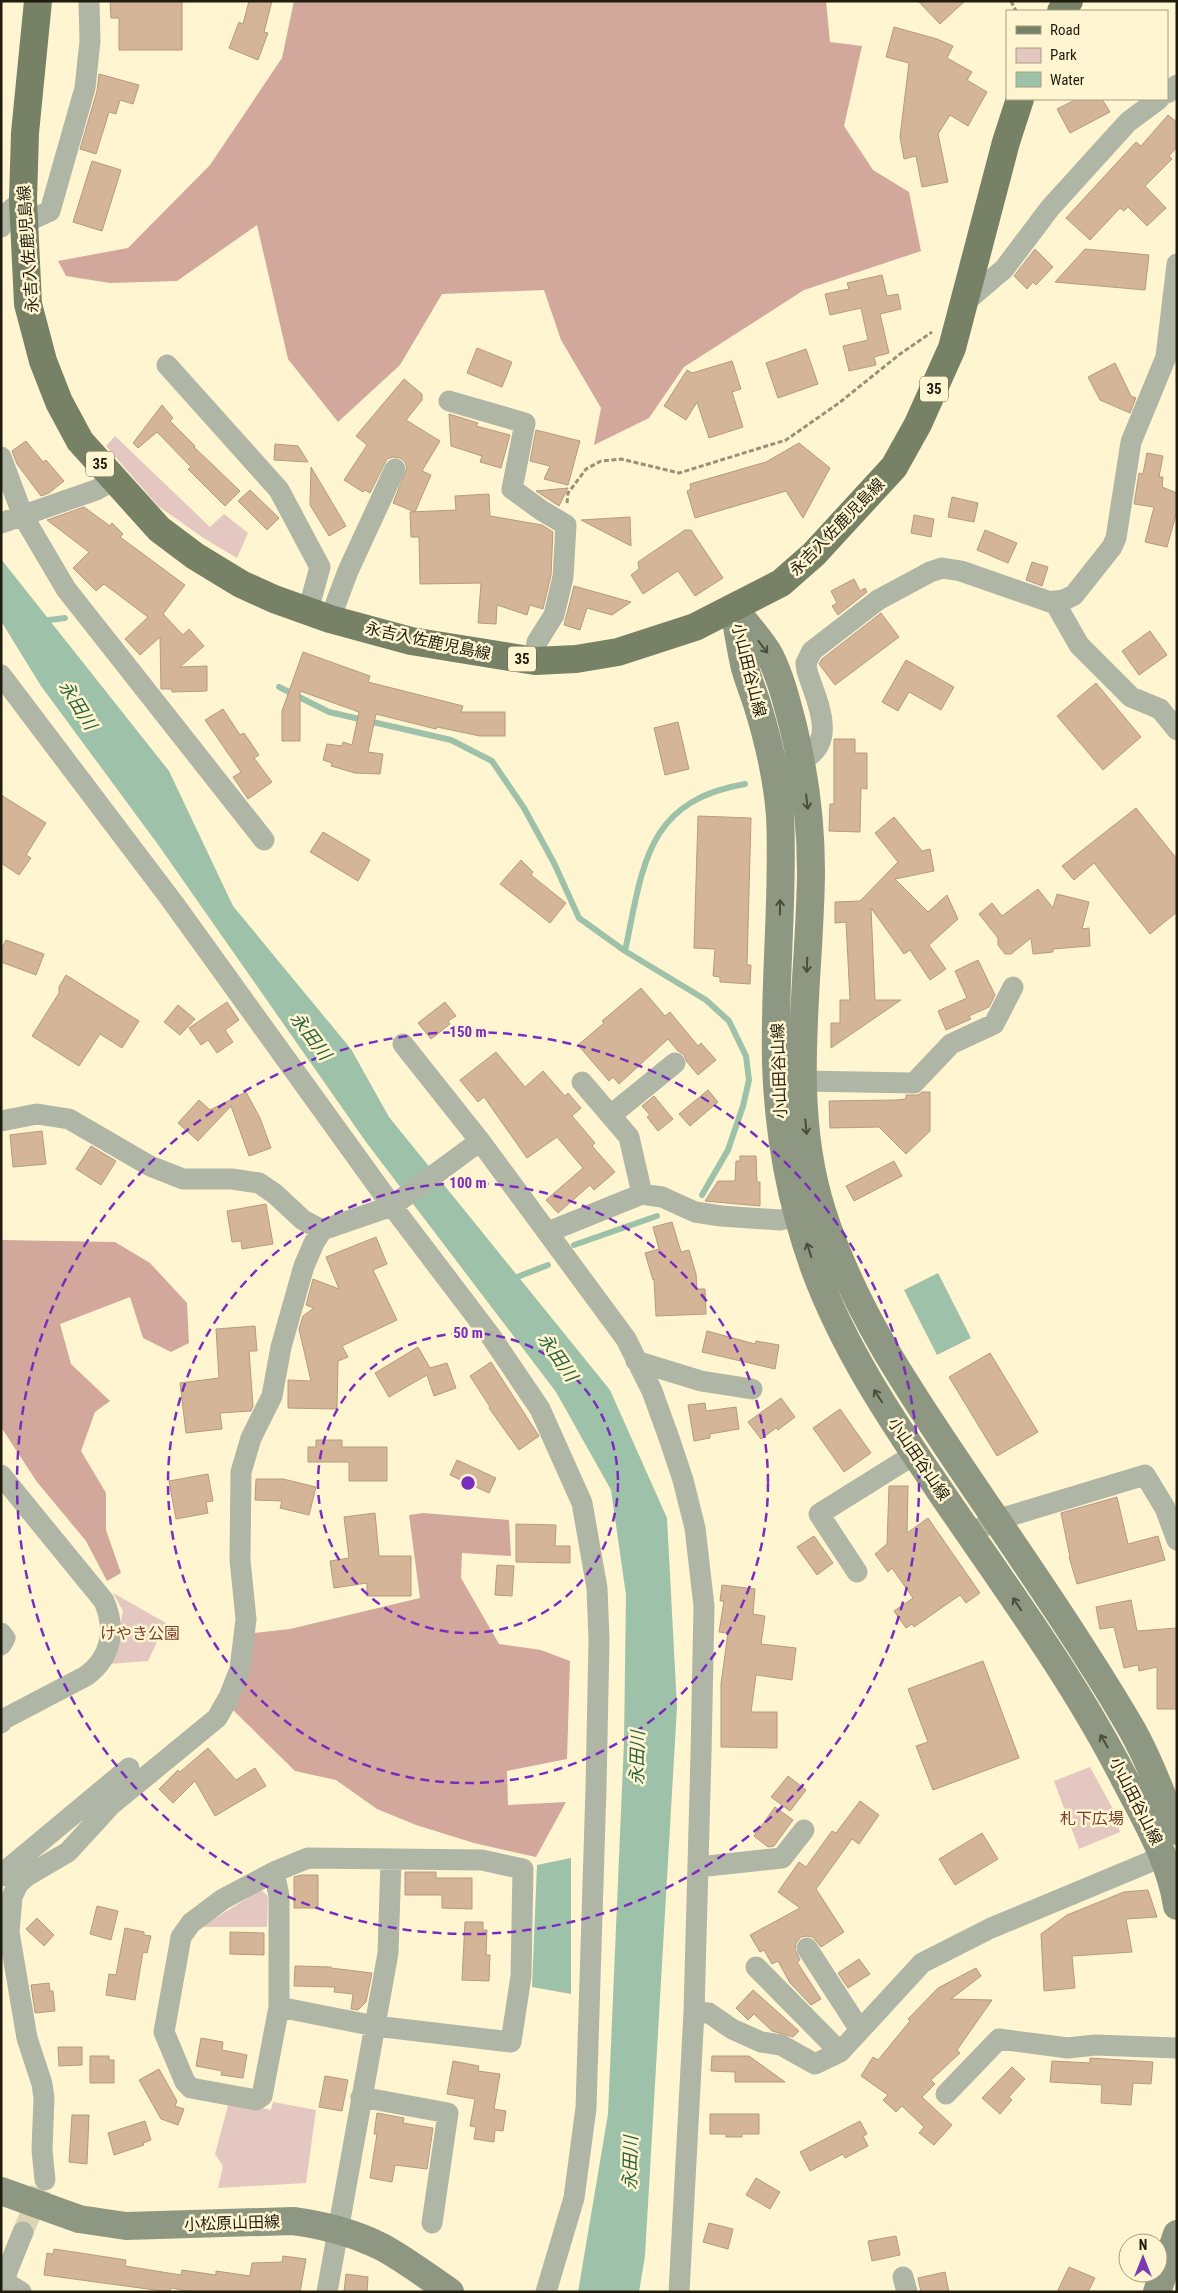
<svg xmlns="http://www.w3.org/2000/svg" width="1178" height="2293" font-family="'Roboto Condensed','Noto Sans JP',sans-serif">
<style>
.green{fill:#e3c7c0}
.forest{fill:#d2a79c}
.water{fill:#9ec2a9}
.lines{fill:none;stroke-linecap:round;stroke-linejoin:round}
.stream{stroke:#9ec2a9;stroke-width:6}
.building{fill:#d4b598;stroke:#b69a80}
.street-tunnel{stroke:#ddd4b3;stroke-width:21;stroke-dasharray:21 11;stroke-linecap:butt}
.path{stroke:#999278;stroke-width:3;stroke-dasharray:5 2.5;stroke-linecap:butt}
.street{stroke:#b0b6a6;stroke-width:21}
.secondary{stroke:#8e9781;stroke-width:28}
.primary{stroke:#778166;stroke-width:28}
.oneway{stroke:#4b4d3c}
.ring{fill:none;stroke:#7b2cbf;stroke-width:2.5;stroke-dasharray:9 6}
.labels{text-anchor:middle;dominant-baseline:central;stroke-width:5;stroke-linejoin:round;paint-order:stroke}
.shield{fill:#fff5d0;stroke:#625d48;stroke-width:1}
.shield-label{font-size:15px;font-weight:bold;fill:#1f1c0e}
.street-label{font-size:16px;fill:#1f1c0e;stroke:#fff5d0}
.park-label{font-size:16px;fill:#783f31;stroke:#fff5d0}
.water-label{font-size:18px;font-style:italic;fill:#2b6340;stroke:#fff5d0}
.centre{fill:#7b2cbf;stroke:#fff5d0;stroke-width:2.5}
.ring-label{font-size:15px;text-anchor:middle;font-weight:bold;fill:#7b2cbf;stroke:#fff5d0;stroke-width:5;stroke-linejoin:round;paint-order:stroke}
</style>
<rect width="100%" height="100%" fill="#fff5d0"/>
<path class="green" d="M115 436 210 527 224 514 248 533 237 558 205 539 158 506 106 446Z
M113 1593 166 1623 148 1661 108 1664 115 1648 123 1611Z
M1090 1767 1114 1811 1120 1832 1079 1849 1054 1781Z
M261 1890 268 1896 267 1927H201Z
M229 2102 271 2110 273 2102 316 2110 306 2183 218 2188 223 2166 215 2154Z"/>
<path class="forest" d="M294 1H826L830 42 862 46 844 126 873 170 909 192 921 251 804 290 684 367 649 418 594 445 601 408 561 340 544 290 442 294 400 365 338 422 288 359 257 225 177 281 110 283 66 276 58 261 128 248 210 165 282 58Z
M1 1240 115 1242 150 1263 187 1303 189 1343 171 1352 143 1338 130 1297 60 1324 71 1364 110 1401 95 1412 81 1451 106 1493V1530L121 1573 107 1581 86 1541 37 1482 1 1427Z
M423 1513 509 1520 511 1556 462 1553 461 1578 499 1644 541 1650 570 1661 567 1759 507 1771 508 1805 566 1802 536 1857 474 1843 416 1825 377 1809 336 1780 295 1771 232 1709 254 1633 290 1629 420 1598 409 1515Z"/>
<path class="water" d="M1 559 169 771 233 906 351 1049 389 1117 610 1390 667 1518 677 1707 645 2256 639 2292H578L608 2114 624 1741 626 1595 611 1490 556 1392 366 1142 159 846 41 686 1 621Z
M938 1273 971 1338 937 1355 904 1290Z
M571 1858V1994L532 1987 537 1865Z"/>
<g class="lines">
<path class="stream" d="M42 621 65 618
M279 687 329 712 451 740 492 761 524 808 554 863 579 918 625 951 706 1000 729 1021 746 1056 749 1080 743 1106 728 1150 702 1195
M625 951C643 867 645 801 745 784
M574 1245 657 1216
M512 1279 548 1265"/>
</g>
<path class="building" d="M110 1H182V50H119V18H111Z
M249 1H272L264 32 268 33 258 60 229 48 239 22 243 24Z
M918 1H965L940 24Z
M894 27 937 39 953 46 947 58 972 72 967 80 987 92 968 126 950 115 938 134 948 182 922 187 916 156 904 159 900 137 909 63 886 57Z
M99 74 139 85 133 104 120 100 116 114 109 112 96 154 80 149 97 91Z
M1077 99H1102L1110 112 1070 133 1057 109Z
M1168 115 1177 122V147L1169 156 1172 159 1145 186 1166 208 1147 226 1128 207 1124 211 1120 208 1090 240 1066 218 1136 142 1141 146Z
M92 161 121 170 102 231 73 222Z
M1035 249 1053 267 1036 285 1033 282 1027 289 1014 276Z
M1085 249 1149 255 1145 290 1055 282Z
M882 275 887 296 898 294 901 309 880 314 889 353 874 357 876 365 849 371 843 346 868 340 861 308 830 315 825 294 849 289 847 283Z
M477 348 512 362 502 387 467 373Z
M806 349 818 384 778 398 766 363Z
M732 361 741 389 732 392 743 427 709 438 697 402 686 420 664 406 687 370 692 373Z
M1115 363 1131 396 1136 398 1130 413 1100 400 1088 377Z
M404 379 422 394V400L406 420 440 441 422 471 431 475 415 512 393 503 407 468 405 462 400 458 393 457 387 459 370 493 365 490 363 492 344 480 367 445 356 436Z
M162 405 173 418 170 421 195 446 194 447 240 491 225 506 188 469 191 467 157 432 138 448 133 443Z
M449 414 478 423 476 426 510 435 501 468 480 462 482 456 451 446Z
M536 430 580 441 568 485 544 479 550 466 530 461Z
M26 441 43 462 46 460 64 481 49 493 41 496 17 464 12 451Z
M799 443 830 468 803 518 786 491 695 518 687 491 691 489 690 484 766 462Z
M275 444 298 446 308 462 274 460Z
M1147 453 1163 456 1159 477H1163L1162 487 1177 493V511L1167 547 1145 542 1154 507 1134 504 1139 473 1143 474Z
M311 467 346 526 329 536 310 505Z
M568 488 559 506 536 491Z
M250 490 279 518 267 530 238 501Z
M489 494 490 516 542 525 553 532 551 575 543 609 530 605 527 615 497 605 496 624 478 623 481 583 420 584 419 537H411L410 512 456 510 455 496Z
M952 497 978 503 974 522 948 517Z
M84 507 110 526 112 523 123 534 120 537 185 585 163 614 183 635 189 629 204 646 180 667 207 666V691L172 692V689H161L160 637 140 655 125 639 148 617 104 584 96 591 73 568 89 552 47 520Z
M914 515 934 519 931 537 911 533Z
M630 517 631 546 581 520Z
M685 530H691L723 578 695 596 678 571 643 594 631 575 639 569 638 562Z
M985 530 1017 543 1008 563 977 550Z
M1032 562 1048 567 1042 586 1026 580Z
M854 579 860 591 865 588 867 592 838 615 832 606 837 603 831 591Z
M574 586 631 602 612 615 587 608 580 630 564 625Z
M881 613 899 637 835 685 819 664 822 659Z
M1150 631 1167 655 1139 675 1122 651Z
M303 652 370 676 368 682 463 706 461 712H505V736H480L437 727 436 729 376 714 368 752 383 754 380 774 355 773 331 766 332 763 323 760 327 744 342 746 343 742 352 745 359 712 300 691V741H282V711Z
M906 660 954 687 941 710 909 692 898 711 882 702Z
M1096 683 1141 737 1103 770 1057 716Z
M223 709 240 735 244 733 259 755 254 758 272 782 248 799 233 777 241 772 205 720Z
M678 722 689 769 665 775 654 728Z
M834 739H855V753H867V789L861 788 860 832 829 831 830 804H834Z
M1 795 46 823 26 855 31 858 19 875 1 863Z
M1136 808 1177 859V912L1150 934 1094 863 1074 880 1062 866Z
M698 816 751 818 747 965H751L750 984 720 982V977L713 976 715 949 694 948Z
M894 817 922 851 930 849 934 871 895 879 928 912 947 895 958 919 929 945 946 969 930 980 910 950 904 954 871 908 875 1000H901L831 1048V1023H840V1000H850L846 922 835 923V902L860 901 898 862 875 833Z
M323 832 370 860 358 881 310 852Z
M521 860 533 872 531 875 566 903 550 923 500 884Z
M1038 889 1053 908 1057 894 1089 902 1082 929 1089 928 1090 946 1053 949V952L1033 954 1031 938 1011 954H1005L998 945V938L979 914 992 903 1002 916Z
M6 940 44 954 36 975 1 962V950Z
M978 960 995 995 989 1007 969 1016 971 1019 946 1030 938 1011 967 998 955 971Z
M66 975 139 1021 122 1048 100 1034 79 1066 32 1036 59 993V987Z
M641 988 665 1016 670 1012 698 1046 701 1043 716 1060 698 1075 687 1062 684 1055 678 1051 668 1039 619 1084 613 1077 609 1081 578 1045 604 1023 602 1021Z
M227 1002 239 1020 225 1030 233 1042 217 1053 208 1040 201 1045 189 1028Z
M445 1002 456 1016 448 1021 450 1024 431 1039 418 1023Z
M178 1005 195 1019 180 1035 164 1022Z
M496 1052 525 1087 543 1071 565 1096 568 1093 581 1108 572 1116 595 1143 592 1146 615 1172 594 1190 590 1185 558 1213 546 1200 583 1168 557 1137 527 1158 484 1097 478 1102 460 1080Z
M708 1090 718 1102 690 1126 679 1114Z
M246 1092 260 1118 271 1148 249 1156 231 1106 198 1141 178 1123 199 1100 210 1110Z
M922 1092H930V1131L906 1154 879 1127 830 1128 829 1101 896 1100 906 1099V1095H918Z
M654 1096 673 1119 658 1131 647 1117 650 1115 642 1106Z
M42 1131 46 1164 13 1167 10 1135Z
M91 1146 116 1161 101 1185 76 1169Z
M740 1156H756L757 1182H760V1206L705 1201 718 1181H735L736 1161H740Z
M894 1161 902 1176 854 1201 846 1186Z
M266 1204 273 1244 242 1249 241 1241 232 1242 227 1211Z
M672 1222 681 1252 689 1250 696 1274 697 1289H705L706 1314 656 1316 654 1279 653 1280 645 1253 659 1249 653 1227Z
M376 1237 387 1264 373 1270 397 1320 342 1346 348 1357 338 1361 337 1409 288 1408V1380L311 1381 299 1329 303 1316 314 1308 306 1305 313 1279 339 1289 326 1257Z
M255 1326 257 1351H249L253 1406 251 1411 220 1413 222 1429 186 1433 180 1383 219 1378 216 1329Z
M707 1331 755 1344 756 1341 779 1345 775 1369 702 1352Z
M418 1347 430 1368 447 1363 456 1388 434 1396 427 1375 389 1397 375 1373Z
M990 1353 1038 1432 997 1456 949 1377Z
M491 1362 539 1436 519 1450 489 1408 490 1407 470 1376Z
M781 1398 795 1417 778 1430 776 1428 761 1439 748 1422Z
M705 1403 706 1411 736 1407 739 1429 710 1434V1438L694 1441 688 1405Z
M840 1409 871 1453 844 1472 813 1428Z
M316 1440H342V1447H387V1481H349V1462H308V1447H316Z
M457 1460 496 1478 489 1493 450 1475Z
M208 1474 213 1501 206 1502 208 1513 176 1519 169 1481Z
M256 1479H283L316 1487 309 1515 280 1508 282 1501 255 1500Z
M889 1486H908L907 1533 928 1518 980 1593 966 1603 960 1595 914 1627 912 1624 906 1628 894 1611 913 1598 892 1568 888 1572 875 1554 887 1544Z
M1117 1497 1128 1544 1158 1536 1165 1560 1077 1584 1069 1557H1070L1061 1513Z
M375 1513 379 1556H411V1596H367V1583L334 1588 330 1561 349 1558 344 1517Z
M516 1524 556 1525 555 1546H570V1563L516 1562Z
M814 1536 833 1563 817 1575 797 1547Z
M497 1565 514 1566 512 1596 495 1595Z
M722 1585 755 1589 753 1614 765 1616 761 1644 796 1648 792 1680 756 1675 751 1712H777V1748L721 1747V1684L728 1633 719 1632 724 1601H720Z
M1131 1600 1137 1631 1177 1628V1709H1157V1667L1139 1671 1138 1665 1124 1668 1114 1627 1100 1629 1096 1607Z
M983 1661 1019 1758 933 1790 916 1746 928 1742 908 1689Z
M208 1748 236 1780 255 1768 266 1786 215 1816 195 1781 173 1803 159 1789 178 1770 180 1772Z
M788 1776 806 1790 790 1811 771 1797Z
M860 1801 879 1815 859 1844 852 1839 816 1889 844 1932 821 1947 813 1937 807 1936 801 1937 796 1943 795 1949 800 1960 797 1962 821 1999 811 2005 790 1983 778 1961 772 1964 764 1950 760 1952 750 1935 800 1908 778 1892 799 1862 806 1867 832 1831 836 1833Z
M775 1807 793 1820 774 1846 768 1847 754 1836Z
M982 1833 998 1859 955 1885 939 1859Z
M405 1872H436V1878H472V1909L442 1908V1895H405Z
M301 1875H318V1908H294V1877Z
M1148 1890 1157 1917 1126 1919 1132 1952 1072 1956 1075 1988 1044 1991 1041 1934 1067 1915 1124 1892Z
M97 1906 118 1911 111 1940 90 1934Z
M37 1918 54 1935 44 1946 26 1929Z
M465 1922H483V1930H487L486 1955H490L489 1981 462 1980Z
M125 1928 144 1932V1935L151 1936 147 1953 143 1952 135 2000 106 1995 109 1974 116 1975Z
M230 1932 264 1933V1955L230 1954Z
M859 1959 870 1974 848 1988 838 1973Z
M295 1966 331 1967V1968L372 1973 366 2002 358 2010 351 2009 353 1994 334 1992 335 1987 294 1986Z
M976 1968 981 1976 951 1999 992 2000 957 2050 960 2053 931 2080 935 2084 922 2097 952 2125 934 2145 919 2133 924 2127 902 2106 896 2112 883 2100 888 2095 861 2076 873 2057 878 2060 910 2021 908 2019 938 1988Z
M49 1983 50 1991H53L55 2011 35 2013 31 1985Z
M753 1990 799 2031 793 2037 772 2031 754 2014 748 2020 736 2008Z
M201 2038 223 2042 222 2050 247 2055 243 2078 221 2075 222 2071 196 2066Z
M58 2047H82V2065L59 2066Z
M90 2056H109V2060H114V2083H90Z
M712 2056H749L785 2082H735V2072L711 2071Z
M1090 2058 1153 2062 1151 2084 1133 2083 1131 2105 1101 2103 1102 2085 1050 2082 1052 2061 1090 2063Z
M453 2061 479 2066 478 2071 500 2074 494 2109 506 2111 503 2131 495 2130 494 2142 474 2139 476 2127 470 2126 475 2099 447 2094Z
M1012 2067 1025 2079 1009 2097 1012 2100 1000 2114 982 2098Z
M159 2069 177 2101 175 2106 184 2109 178 2125 161 2119 139 2080Z
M325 2076 348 2080 342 2111 319 2107Z
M377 2113 404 2118 403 2123 433 2128 427 2169 395 2165 392 2182 370 2178 377 2134H374Z
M710 2114H759V2134H742V2137H726V2134H710Z
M72 2115H89L87 2164 69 2162Z
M145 2121 151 2140 143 2143 144 2145 114 2155 108 2133Z
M860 2121 867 2134 863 2136 868 2146 845 2158 843 2154 810 2171 800 2152Z
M756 2178 780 2192 770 2209 746 2195Z
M709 2223 733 2229 728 2249 703 2242Z
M896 2236 900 2255 872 2261 868 2241Z
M54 2249 126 2260 125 2266 181 2275 182 2270 216 2275V2271L250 2276 252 2263 282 2262 283 2256 306 2259 300 2292H193L171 2288 170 2292 44 2275 47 2253 53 2254Z
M1069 2267 1095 2278 1088 2292H1057Z
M945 2272 949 2292H921L918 2278Z
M346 2274 368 2277 367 2292H344Z"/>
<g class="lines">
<path class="street-tunnel" d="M23 2232 41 2189"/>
<path class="path" d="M1011 1 1016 11
M567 503 568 493 586 469 601 461 621 459 679 473 786 440 839 403 900 354 932 332"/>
<path class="street" d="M1167 93 1177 85
M24 223 50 211 85 88 90 41 89 1
M1 227 7 213 23 200
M964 303 1004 269 1050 208 1128 122 1159 99
M167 365 279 490 320 567 308 611
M449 401 525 423 512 489 541 510 566 525 563 577 554 615 537 642 535 661
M1 457 23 516 66 589 264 840
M1 523 96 490 114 480
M1054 601 1079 645 1131 697 1160 709 1177 730
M330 619 348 571 395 469
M1 675 172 901 392 1206 490 1335 540 1409 582 1503 597 1588 599 1640 596 1788 586 2108 574 2198 546 2292
M772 765C781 764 794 764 802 760 839 742 816 700 807 671L806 663 812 651 878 600 930 572 942 568 961 571 1050 602 1064 600 1074 595 1112 547 1116 538 1131 442 1166 357 1177 264
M403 1044 480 1141 626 1339 652 1391 669 1438 683 1480 695 1528 704 1606 701 1754 694 2012 679 2292
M802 1081 914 1083 951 1044 994 1024 1013 987
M582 1082 629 1137 642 1194
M611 1115 675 1063
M1 1121 37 1114 69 1119 150 1166 183 1179H232L259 1183 275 1194 303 1220 322 1230
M548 1232 642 1194 662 1197 695 1212 721 1216 780 1220 812 1213
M636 1361 701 1381 752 1389
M1 1475 104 1601C116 1629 112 1657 86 1676L4 1719 1 1723
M969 1534 996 1520 1145 1475 1165 1508 1177 1540
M857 1572 819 1514 915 1454
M1 1633 5 1638 1 1645
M698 1867 782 1858 804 1830
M274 1872 279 1896V2007L262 2096 256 2100 191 2088 185 2082 164 2032 181 1937 191 1923 223 1899 274 1872 308 1858 482 1860 523 1869 521 1976 511 2042 375 2026 279 2007
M1 1876 4 1872 129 1768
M807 1948 860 2030
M756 1967 840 2052
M694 2012 709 2013 732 2029 761 2042 781 2045 815 2064 840 2052 922 1963 991 1928 1164 1856
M946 2094 999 2039 1068 2048 1095 2045 1177 2048
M361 2097 448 2113 432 2223
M45 2180 42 2150 44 2098 42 2084 27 2038 9 1932 12 1897 18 1884 27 1876 68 1852 111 1805 217 1718 229 1697 240 1669 246 1619 240 1560 241 1472 251 1438 272 1396 281 1347 304 1266 314 1243 322 1230 392 1206 480 1141
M903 2277 907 2292
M21 2292 8 2284 6 2274 23 2232
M327 2292 388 1953 391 1861"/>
<path class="secondary" d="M734 608C737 627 740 645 744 664 747 677 753 691 757 704 768 739 777 778 780 815 784 897 774 980 776 1062 778 1132 791 1204 815 1270 844 1348 889 1416 936 1485 1000 1580 1070 1673 1123 1776 1144 1817 1170 1859 1177 1906
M738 613C748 627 762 641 770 656 781 678 787 703 793 726 805 774 811 823 811 872 810 985 787 1101 822 1211 853 1308 906 1386 962 1469 1018 1552 1076 1635 1127 1721 1148 1756 1161 1794 1177 1831
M1 2191 79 2219 126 2226 293 2221C323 2225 354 2233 382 2247 406 2260 428 2277 450 2292
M1157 2292 1177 2234"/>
<path class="primary" d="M38 1 25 133 23 200 28 304 43 361 59 402 80 441 159 529 195 556 241 584 274 599 330 619 411 641 535 661 576 659 618 652 695 627 781 583 814 554 894 467 918 424 952 348 1006 142 1020 99
M1061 11 1069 1"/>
</g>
<defs><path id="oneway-shaft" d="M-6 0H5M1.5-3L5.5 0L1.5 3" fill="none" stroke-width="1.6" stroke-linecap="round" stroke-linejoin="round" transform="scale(1.25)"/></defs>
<g class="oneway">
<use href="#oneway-shaft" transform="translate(763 647) rotate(53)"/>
<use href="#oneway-shaft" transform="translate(807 802) rotate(83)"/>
<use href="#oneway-shaft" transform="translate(780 907) rotate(-89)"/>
<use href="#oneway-shaft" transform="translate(807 965) rotate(92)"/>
<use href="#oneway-shaft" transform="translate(806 1127) rotate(85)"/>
<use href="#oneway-shaft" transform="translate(809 1250) rotate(-108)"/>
<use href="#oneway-shaft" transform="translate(878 1396) rotate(-123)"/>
<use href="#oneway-shaft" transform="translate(1017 1604) rotate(-124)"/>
<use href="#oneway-shaft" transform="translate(1104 1741) rotate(-120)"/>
</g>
<g class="ring">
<circle cx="468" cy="1483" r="150"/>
<circle cx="468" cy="1483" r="300"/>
<circle cx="468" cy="1483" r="451"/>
</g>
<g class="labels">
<g class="shield">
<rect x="920" y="376.5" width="28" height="25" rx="4"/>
<rect x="86" y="451.5" width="28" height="25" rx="4"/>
<rect x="508" y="646.5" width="28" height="25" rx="4"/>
</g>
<g class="shield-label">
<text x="934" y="389">35</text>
<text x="100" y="464">35</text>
<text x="522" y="659">35</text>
</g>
<g class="street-label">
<text transform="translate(28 249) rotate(-94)">永吉入佐鹿児島線</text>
<text transform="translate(837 527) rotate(-46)">永吉入佐鹿児島線</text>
<text transform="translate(428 641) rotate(12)">永吉入佐鹿児島線</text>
<text transform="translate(749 670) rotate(76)">小山田谷山線</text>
<text transform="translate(779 1071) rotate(-92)">小山田谷山線</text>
<text transform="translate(919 1459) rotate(56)">小山田谷山線</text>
<text transform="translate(1136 1801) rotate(63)">小山田谷山線</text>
<text transform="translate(232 2223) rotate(-2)">小松原山田線</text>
</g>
<g class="park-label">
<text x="140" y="1633">けやき公園</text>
<text x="1092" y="1818">札下広場</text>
</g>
<g class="water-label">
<text transform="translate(78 705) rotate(58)">永田川</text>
<text transform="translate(311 1036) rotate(53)">永田川</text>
<text transform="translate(558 1357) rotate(55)">永田川</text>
<text transform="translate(637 1758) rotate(-89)">永田川</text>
<text transform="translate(630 2163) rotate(-89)">永田川</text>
</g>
</g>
<circle cx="468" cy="1483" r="8" class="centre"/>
<g class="ring-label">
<text x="468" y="1037">150 m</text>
<text x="468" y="1188">100 m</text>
<text x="468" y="1338">50 m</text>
</g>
<rect width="1178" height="2293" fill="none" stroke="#1f1c0e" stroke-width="5"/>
<rect x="1006" y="10" width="162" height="90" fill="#fff5d0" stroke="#a59e82"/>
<rect x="1016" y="26" width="25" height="8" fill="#778166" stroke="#a59e82"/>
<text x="1050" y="35" font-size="15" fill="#1f1c0e">Road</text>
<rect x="1016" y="48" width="25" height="15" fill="#e3c7c0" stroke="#a59e82"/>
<text x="1050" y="60" font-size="15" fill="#1f1c0e">Park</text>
<rect x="1016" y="72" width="25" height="15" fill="#9ec2a9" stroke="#a59e82"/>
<text x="1050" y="85" font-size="15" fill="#1f1c0e">Water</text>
<g transform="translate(1143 2258)"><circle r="24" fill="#fff5d0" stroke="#a59e82"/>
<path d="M0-4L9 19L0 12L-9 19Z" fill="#793bb0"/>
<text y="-8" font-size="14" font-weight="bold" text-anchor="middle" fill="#1f1c0e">N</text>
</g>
</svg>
